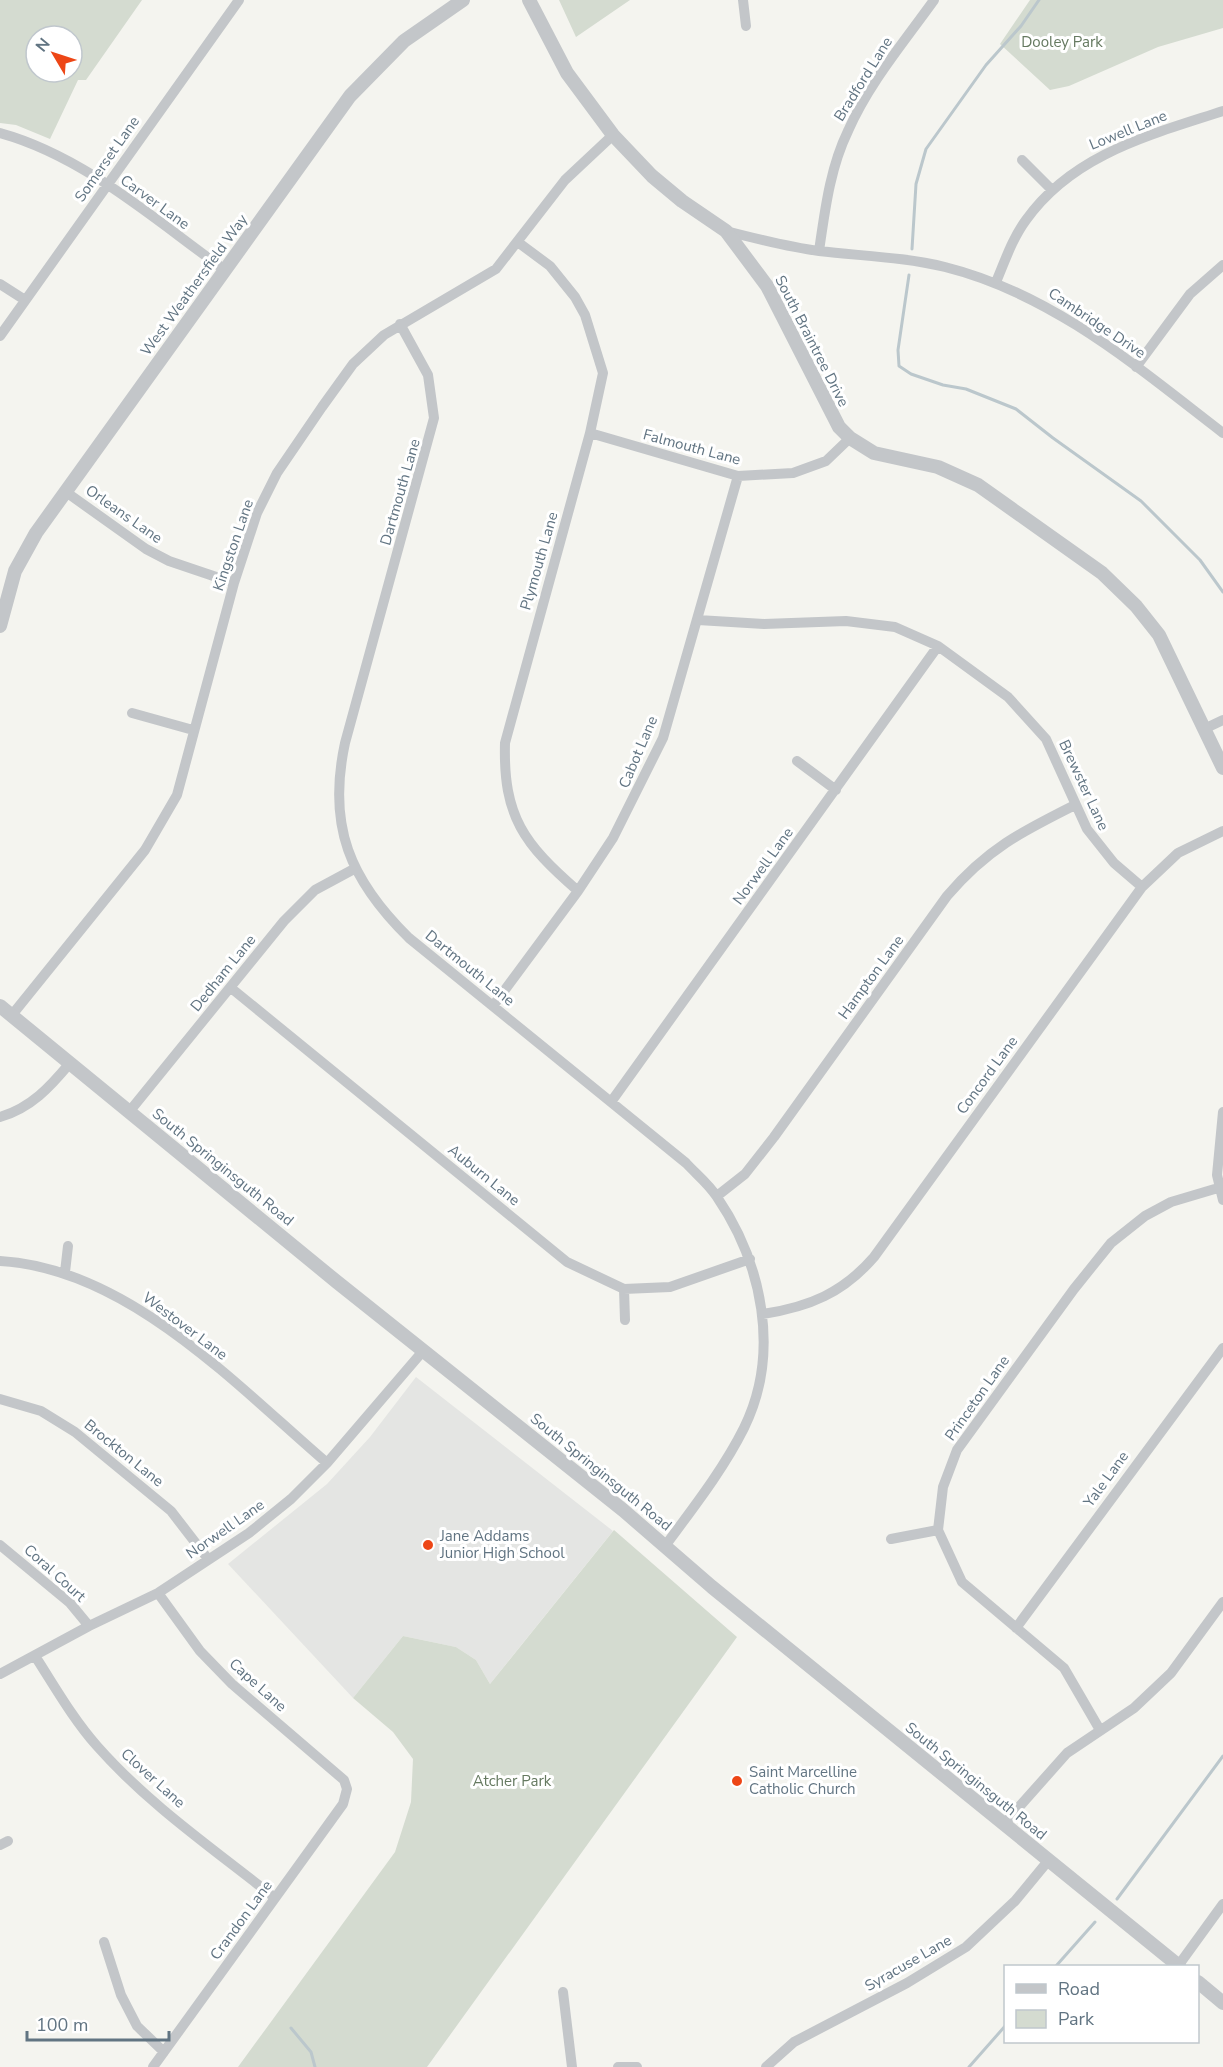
<svg xmlns="http://www.w3.org/2000/svg" width="1223" height="2067" font-family="'Nunito Sans',sans-serif">
<style>
.built{fill:#e4e5e3}
.green{fill:#d4dbd0;fill-rule:evenodd}
.lines{fill:none;stroke-linecap:round;stroke-linejoin:round}
.stream{stroke:#bbc7cc;stroke-width:3}
.minor{stroke:#c3c6c9;stroke-width:10}
.tertiary{stroke:#c3c6c9;stroke-width:14}
.poi-dot{fill:#ed4616;stroke:#fff;stroke-width:2}
.labels{text-anchor:middle;dominant-baseline:central;stroke-width:6;stroke-linejoin:round;paint-order:stroke}
.park-label{font-size:15px;fill:#657960;stroke:#fff}
.street-label{font-size:15px;fill:#617482;stroke:#fff}
.poi-label{font-size:15px;fill:#617482;stroke:#fff;text-anchor:start}
</style>
<rect width="100%" height="100%" fill="#f4f4ef"/>
<path class="built" d="M416 1377 613 1531 490 1684 476 1660 456 1647 403 1636 353 1698 228 1564 327 1484 370 1437Z"/>
<path class="green" d="M0 0H142L86 80H78L50 139 16 125 0 123ZM36 36H72V72H36Z
M559 0H630L576 37Z
M1030 0H1223V28L1158 47 1069 86 1050 90 1000 44Z
M614 1530 737 1637 427 2067H238L395 1852 411 1802 413 1759 393 1732 353 1698 403 1636 456 1647 476 1660 490 1684Z"/>
<g class="lines">
<path class="stream" d="M912 249 916 184 926 149 986 65 1021 26 1039 0
M909 275 898 350 899 366 911 374 943 385 966 389 1016 409 1053 438 1141 501 1200 560 1223 592
M1117 1899 1223 1756
M1056 1966 1095 1922
M291 2028 311 2052 315 2067
M969 2067 1006 2025"/>
<path class="minor" d="M743 0 746 26
M0 133C84 156 155 220 225 270
M1022 160 1052 190
M726 231C757 239 788 247 819 251 861 256 904 257 945 267 1053 294 1137 367 1223 433
M519 243 550 266 575 297 585 315 603 373 590 433 505 743C503 817 524 844 578 891
M819 251C825 210 830 168 848 131 869 83 904 42 934 0
M996 282C1005 261 1012 239 1026 220 1073 154 1150 135 1223 111
M0 284 25 300
M400 324 428 375 434 418 345 743C327 826 350 880 409 938L686 1163C696 1174 709 1184 717 1197 762 1263 781 1353 744 1428 723 1470 693 1508 665 1546
M0 336 239 0
M1136 367 1190 294 1223 265
M590 433 738 476 793 473 826 461 850 438
M66 492 146 549 169 561 234 583
M698 620 764 624 846 621 895 627 938 646 1008 697 1046 739 1087 829 1114 863 1142 887
M132 713 193 730
M1204 729 1223 720
M797 761 836 790
M231 988 567 1262 624 1289 670 1287 750 1259
M493 1006 578 891 613 838 663 738 738 476
M12 1015 145 850 177 795 234 583 257 513 277 473 322 407 353 364 384 335 496 269 565 180 613 135
M611 1102 938 646
M129 1112 284 921 315 890 354 869
M1223 1112 1217 1175 1223 1200
M0 1117C31 1108 50 1087 70 1063
M717 1196 745 1174 774 1137 947 896C987 849 1021 832 1075 805
M0 1261C127 1268 235 1384 327 1463
M65 1272 68 1246
M624 1289 625 1320
M763 1314C809 1307 843 1293 874 1257L1142 887 1178 853 1223 831
M0 1399 41 1411 75 1432 171 1511 208 1559
M891 1539 938 1530
M0 1545 70 1603 89 1626
M1016 1628 1223 1348
M35 1656C55 1687 73 1719 97 1746 149 1805 215 1850 275 1898
M0 1674 89 1626 158 1593 249 1533 291 1499 327 1463 423 1351
M1100 1730 1064 1668 962 1582 938 1530 943 1487 957 1450 1074 1289 1111 1243 1145 1216 1171 1202 1218 1188
M1003 1825 1067 1753 1134 1708 1171 1673 1223 1602
M0 1845 8 1841
M104 1942 121 1995 137 2026 164 2052
M1178 1966 1223 1904
M563 1992 572 2067
M153 2067 343 1804 347 1789 344 1780 232 1684 200 1651 158 1593
M618 2067H637
M766 2067 794 2042 907 1983 966 1947 1015 1901 1048 1861"/>
<path class="tertiary" d="M529 0 567 73 613 135 652 176 682 201 726 231 767 286 839 427 850 438 874 453 938 467 978 485 1102 573 1136 606 1159 635 1223 768
M0 626 15 571 36 533 350 96 404 41 463 0
M0 1006 337 1282 623 1510 712 1587 1179 1966
M1198 1982 1223 2003"/>
</g>
<g class="poi-dot">
<circle cx="428" cy="1545" r="6"/>
<circle cx="737" cy="1781" r="6"/>
</g>
<g class="labels">
<g class="park-label">
<text x="1062" y="42">Dooley Park</text>
<text x="512" y="1781">Atcher Park</text>
</g>
<g class="street-label">
<text transform="translate(863 79) rotate(-58)">Bradford Lane</text>
<text transform="translate(1128 130) rotate(-22)">Lowell Lane</text>
<text transform="translate(107 159) rotate(-55)">Somerset Lane</text>
<text transform="translate(155 202) rotate(36)">Carver Lane</text>
<text transform="translate(194 285) rotate(-54)">West Weathersfield Way</text>
<text transform="translate(1097 323) rotate(34)">Cambridge Drive</text>
<text transform="translate(812 341) rotate(63)">South Braintree Drive</text>
<text transform="translate(692 447) rotate(15)">Falmouth Lane</text>
<text transform="translate(400 492) rotate(-74)">Dartmouth Lane</text>
<text transform="translate(124 514) rotate(35)">Orleans Lane</text>
<text transform="translate(233 545) rotate(-71)">Kingston Lane</text>
<text transform="translate(539 561) rotate(-74)">Plymouth Lane</text>
<text transform="translate(638 752) rotate(-67)">Cabot Lane</text>
<text transform="translate(1084 785) rotate(65)">Brewster Lane</text>
<text transform="translate(763 866) rotate(-54)">Norwell Lane</text>
<text transform="translate(470 968) rotate(39)">Dartmouth Lane</text>
<text transform="translate(223 973) rotate(-51)">Dedham Lane</text>
<text transform="translate(871 977) rotate(-54)">Hampton Lane</text>
<text transform="translate(987 1075) rotate(-54)">Concord Lane</text>
<text transform="translate(223 1167) rotate(39)">South Springinsguth Road</text>
<text transform="translate(484 1175) rotate(39)">Auburn Lane</text>
<text transform="translate(185 1326) rotate(37)">Westover Lane</text>
<text transform="translate(977 1398) rotate(-55)">Princeton Lane</text>
<text transform="translate(124 1453) rotate(39)">Brockton Lane</text>
<text transform="translate(601 1472) rotate(39)">South Springinsguth Road</text>
<text transform="translate(1106 1479) rotate(-54)">Yale Lane</text>
<text transform="translate(225 1529) rotate(-35)">Norwell Lane</text>
<text transform="translate(55 1573) rotate(42)">Coral Court</text>
<text transform="translate(258 1685) rotate(42)">Cape Lane</text>
<text transform="translate(153 1778) rotate(42)">Clover Lane</text>
<text transform="translate(976 1781) rotate(39)">South Springinsguth Road</text>
<text transform="translate(241 1920) rotate(-54)">Crandon Lane</text>
<text transform="translate(908 1963) rotate(-30)">Syracuse Lane</text>
</g>
<g class="poi-label">
<text x="440" y="1536">Jane Addams<tspan x="440" dy="17">Junior High School</tspan></text>
<text x="749" y="1772">Saint Marcelline<tspan x="749" dy="17">Catholic Church</tspan></text>
</g>
</g>
<rect x="1004" y="1965" width="195" height="78" fill="#ffffff" stroke="#c0c7cd" stroke-width="1.5"/>
<rect x="1016" y="1984" width="30" height="9" fill="#c3c6c9" stroke="#c0c7cd" stroke-width="1.5"/>
<text x="1058" y="1995" font-size="18" fill="#617482">Road</text>
<rect x="1016" y="2010" width="30" height="18" fill="#d4dbd0" stroke="#c0c7cd" stroke-width="1.5"/>
<text x="1058" y="2025" font-size="18" fill="#617482">Park</text>
<g transform="translate(54 54) rotate(309)"><circle r="28" fill="#ffffff" stroke="#c0c7cd" stroke-width="1.5"/>
<path d="M0-4.5L10 22L0 15L-10 22Z" fill="#ed4616"/>
<text y="-9" font-size="16" font-weight="bold" text-anchor="middle" fill="#617482">N</text>
</g>
<path d="M27 2031v9h142v-9" fill="none" stroke="#617482" stroke-width="3"/>
<text x="36" y="2031" font-size="18" fill="#617482" stroke="#ffffff" stroke-width="4.5" paint-order="stroke">100 m</text>
</svg>
